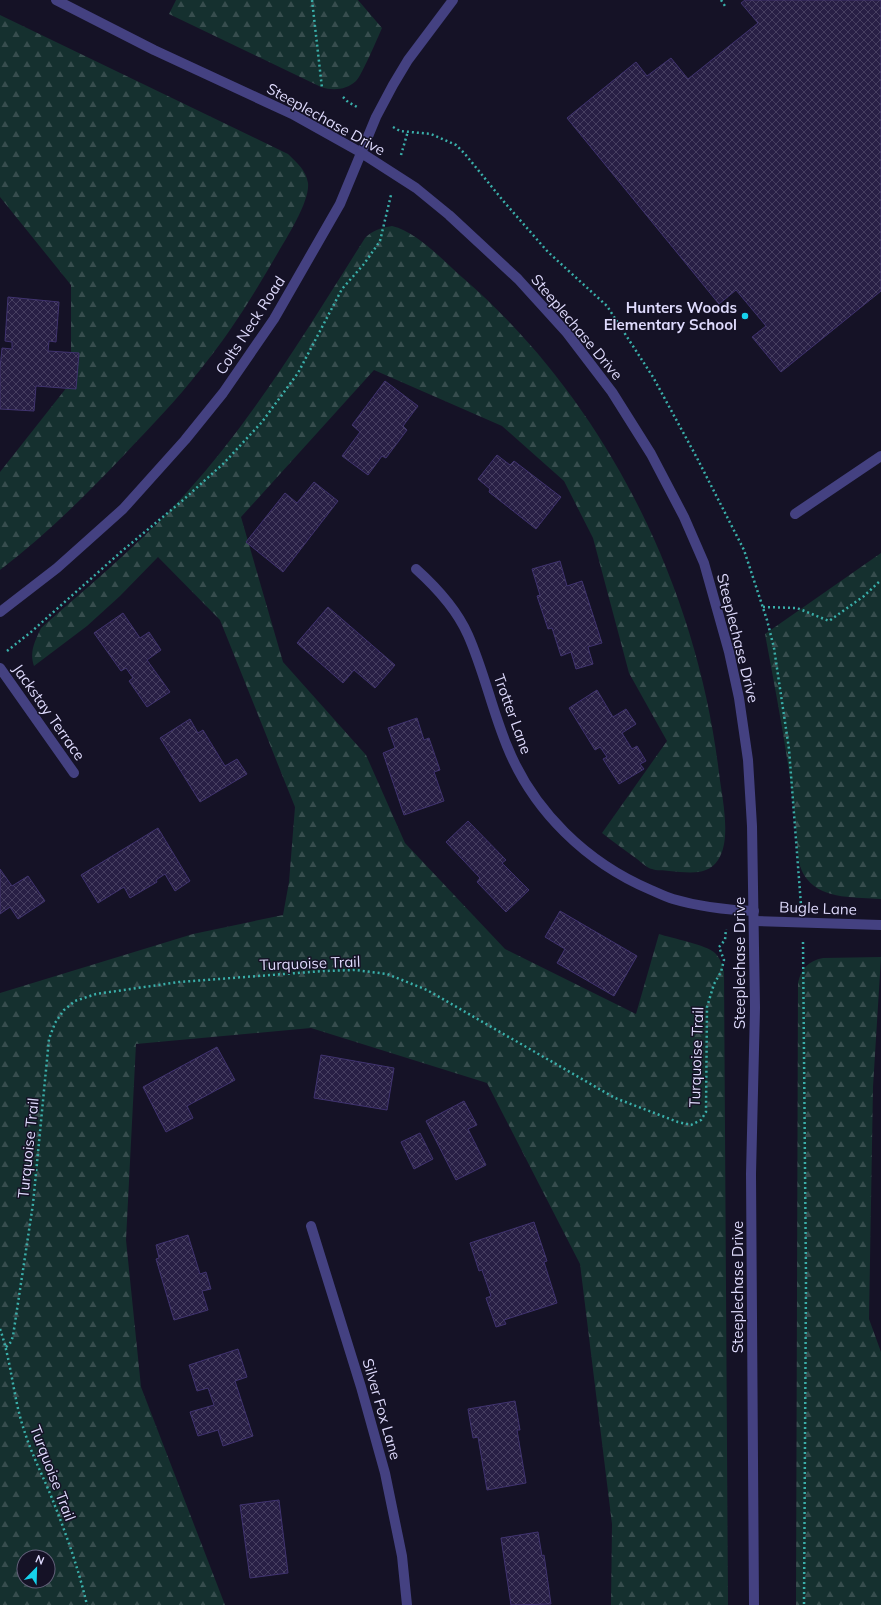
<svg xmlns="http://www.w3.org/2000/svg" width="881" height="1605" font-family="Mulish,sans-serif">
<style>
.forest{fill:url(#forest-firs);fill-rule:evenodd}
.building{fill:url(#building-cross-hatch);stroke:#40336f}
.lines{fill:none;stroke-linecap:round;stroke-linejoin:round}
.path{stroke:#3aafaa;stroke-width:2.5;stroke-dasharray:2 3;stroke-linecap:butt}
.service{stroke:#444181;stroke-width:10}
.minor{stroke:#444181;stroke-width:10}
.tertiary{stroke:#444181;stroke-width:10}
.poi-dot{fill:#16d2ec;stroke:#151226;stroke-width:1.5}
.labels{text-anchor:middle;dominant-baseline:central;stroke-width:3;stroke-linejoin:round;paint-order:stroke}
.street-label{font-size:15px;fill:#dedafc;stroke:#151226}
.poi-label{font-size:15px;font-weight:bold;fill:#dedafc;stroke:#151226;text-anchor:end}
</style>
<defs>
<pattern id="forest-firs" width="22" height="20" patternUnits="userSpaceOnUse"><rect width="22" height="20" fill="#15302f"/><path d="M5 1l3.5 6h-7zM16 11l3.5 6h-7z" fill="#374d4e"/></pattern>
<pattern id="building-cross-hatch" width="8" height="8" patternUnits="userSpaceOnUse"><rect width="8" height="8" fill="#281f45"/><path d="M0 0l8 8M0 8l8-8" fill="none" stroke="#473f61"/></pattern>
</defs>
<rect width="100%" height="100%" fill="#151226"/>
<path class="forest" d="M176 0H358L382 28C378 37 361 77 356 81 346 90 333 91 321 87L169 14Z
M0 15 288 154C297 163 306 170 308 183 310 200 289 234 280 249 256 291 231 332 200 370 177 400 150 427 124 455 85 496 45 536 0 570V472L71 382V285L0 197Z
M392 226C418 232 443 261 463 278 606 402 697 587 719 773 722 798 732 839 718 860 707 877 686 872 669 871 664 870 656 871 652 869 647 868 641 862 637 859 625 850 613 842 602 833L667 741 629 673 593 538 564 481 502 426 374 370 241 517 283 662 366 755 405 843 505 949 636 1014 659 934C671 938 707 945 715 953 721 959 722 965 724 972L728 1605H611L612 1524 580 1264 487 1083 311 1028 136 1044 126 1240 141 1387 225 1605H0V993L193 934 283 915 289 882 295 807 220 620 158 557 120 596 87 626 34 666C29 652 35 641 41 628 91 584 142 542 187 492 256 415 310 325 365 238 373 230 381 228 392 226ZM24 1557H48V1581H24Z
M881 553V899C858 897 823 900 807 879 796 866 798 845 796 830 790 764 777 699 765 634Z
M881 957 873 1087 869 1319 881 1352V1605H796L798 983C801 969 808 961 823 958Z"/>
<path class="building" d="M745 0H881V291L781 372 752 337 766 326 736 290 719 304 567 118 636 62 647 76 671 58 688 79 758 23 741 3Z
M8 297 59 302 56 342 49 341 48 351 79 353 76 389 36 386 34 411 0 409V368L2 348 12 349V342L5 341Z
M385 381 418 406 403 426 407 430 386 458 382 456 368 475 342 456 360 432 352 425Z
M497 455 510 465 514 461 561 497 536 529 489 492 490 489 478 479Z
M314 482 338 501 283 572 246 542 285 493 297 503Z
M560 561 567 586 582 581 602 643 588 647 593 664 576 669 571 652 561 656 552 628 548 629 537 596 540 595 532 569Z
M328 607 395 665 375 688 354 670 343 683 297 643Z
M123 613 140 638 149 632 161 650 147 660 170 692 147 707 129 681 133 678 126 668 121 671 94 633Z
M597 690 613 717 626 709 636 724 622 733 632 749 637 746 646 761 640 764 644 769 619 784 603 759 607 757 600 747 595 750 569 708Z
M417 718 424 740 429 738 440 770 434 772 444 801 404 815 383 753 395 748 388 728Z
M190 719 198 733 203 730 225 766 237 759 247 774 200 802 160 738Z
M468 821 506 860 502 863 529 890 506 912 477 882 480 878 446 842Z
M158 828 190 881 175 891 165 874 156 880 157 882 130 898 124 887 98 903 81 875Z
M0 869 12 886 28 876 45 901 18 919 10 907 0 914Z
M560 911 637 956 614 996 557 963 565 949 545 937Z
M217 1047 235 1080 187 1106 193 1118 166 1132 143 1087Z
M321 1055 394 1068 387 1110 314 1098Z
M464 1101 477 1125 468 1129 486 1165 456 1180 426 1121Z
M420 1133 433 1159 414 1169 401 1142Z
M534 1222 547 1261 544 1262 557 1303 504 1320 506 1324 496 1327 486 1298 491 1296 482 1270 479 1271 470 1243Z
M188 1235 200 1274 206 1272 211 1289 202 1291 208 1310 174 1320 156 1259 159 1258 156 1245Z
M238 1349 247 1377 235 1381 253 1436 223 1446 218 1430 198 1436 190 1412 214 1405 208 1388 197 1391 189 1365Z
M515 1401 520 1430H517L526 1483 487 1490 478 1437 473 1438 468 1409Z
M279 1500 288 1573 250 1578 240 1505Z
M538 1532 542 1556 544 1555 551 1604 511 1605 501 1538Z"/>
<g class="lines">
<path class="path" d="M312 0 322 88
M721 0 725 6
M343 97 348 102 359 108
M393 127 400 131 431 134 456 145 465 154 505 203 548 252 607 306 653 377 697 458 744 550 767 620 774 648 789 749 801 905
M401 155 408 131
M763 607 797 608 829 621 864 596 881 580
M7 651 31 632 122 551 182 501 224 463 262 422 298 373 342 289 364 264 380 241 391 195
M803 942 806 1279 804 1605
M0 1329C12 1363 13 1399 25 1433 33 1458 46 1482 55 1506 68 1539 79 1571 87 1605
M6 1347 11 1342 13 1336 33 1204 49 1039 55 1023 64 1010 75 1001 96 994 179 982 324 971 355 970 387 974 427 990 615 1098 678 1122 691 1125 701 1120 706 1112 707 1007 714 984 721 972 724 960 719 947 725 940 726 929"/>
<path class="service" d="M795 514 881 456"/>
<path class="minor" d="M56 0 154 50 292 114 360 152
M416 569C436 587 457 610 468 635 484 671 492 710 507 746 533 811 587 863 651 890 658 893 666 897 673 899 700 907 727 910 754 911
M0 668 74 773
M754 921 881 925
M311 1226 361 1387 385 1473 402 1556 407 1605"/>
<path class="tertiary" d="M360 152 416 188 449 215 518 279 567 333 612 392 651 454 684 517 704 563 729 652 739 698 748 760 752 826 755 1008 751 1174 754 1605
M0 612 57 568 123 509 185 440 223 393 274 319 340 204 376 117 393 85 408 60 453 0"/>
</g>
<circle class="poi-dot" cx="745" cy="316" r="4"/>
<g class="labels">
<g class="street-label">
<text transform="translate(326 119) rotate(29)">Steeplechase Drive</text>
<text transform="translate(250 325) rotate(-57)">Colts Neck Road</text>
<text transform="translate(577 327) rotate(50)">Steeplechase Drive</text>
<text transform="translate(738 638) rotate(76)">Steeplechase Drive</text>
<text transform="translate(49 712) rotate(55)">Jackstay Terrace</text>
<text transform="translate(513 714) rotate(70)">Trotter Lane</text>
<text transform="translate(818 908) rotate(2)">Bugle Lane</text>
<text transform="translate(310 963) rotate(-2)">Turquoise Trail</text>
<text transform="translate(739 963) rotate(-90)">Steeplechase Drive</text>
<text transform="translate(696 1057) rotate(-88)">Turquoise Trail</text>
<text transform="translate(28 1148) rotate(-84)">Turquoise Trail</text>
<text transform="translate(737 1287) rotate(-90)">Steeplechase Drive</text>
<text transform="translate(382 1409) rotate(74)">Silver Fox Lane</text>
<text transform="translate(53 1473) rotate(69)">Turquoise Trail</text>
</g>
<g class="poi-label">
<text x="737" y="307">Hunters Woods<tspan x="737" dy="17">Elementary School</tspan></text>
</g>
</g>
<g transform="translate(36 1569) rotate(23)"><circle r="19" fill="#151226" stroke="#65627c"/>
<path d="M0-3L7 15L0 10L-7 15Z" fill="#16d2ec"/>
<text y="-6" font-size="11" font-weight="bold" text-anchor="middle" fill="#dedafc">N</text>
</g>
</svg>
